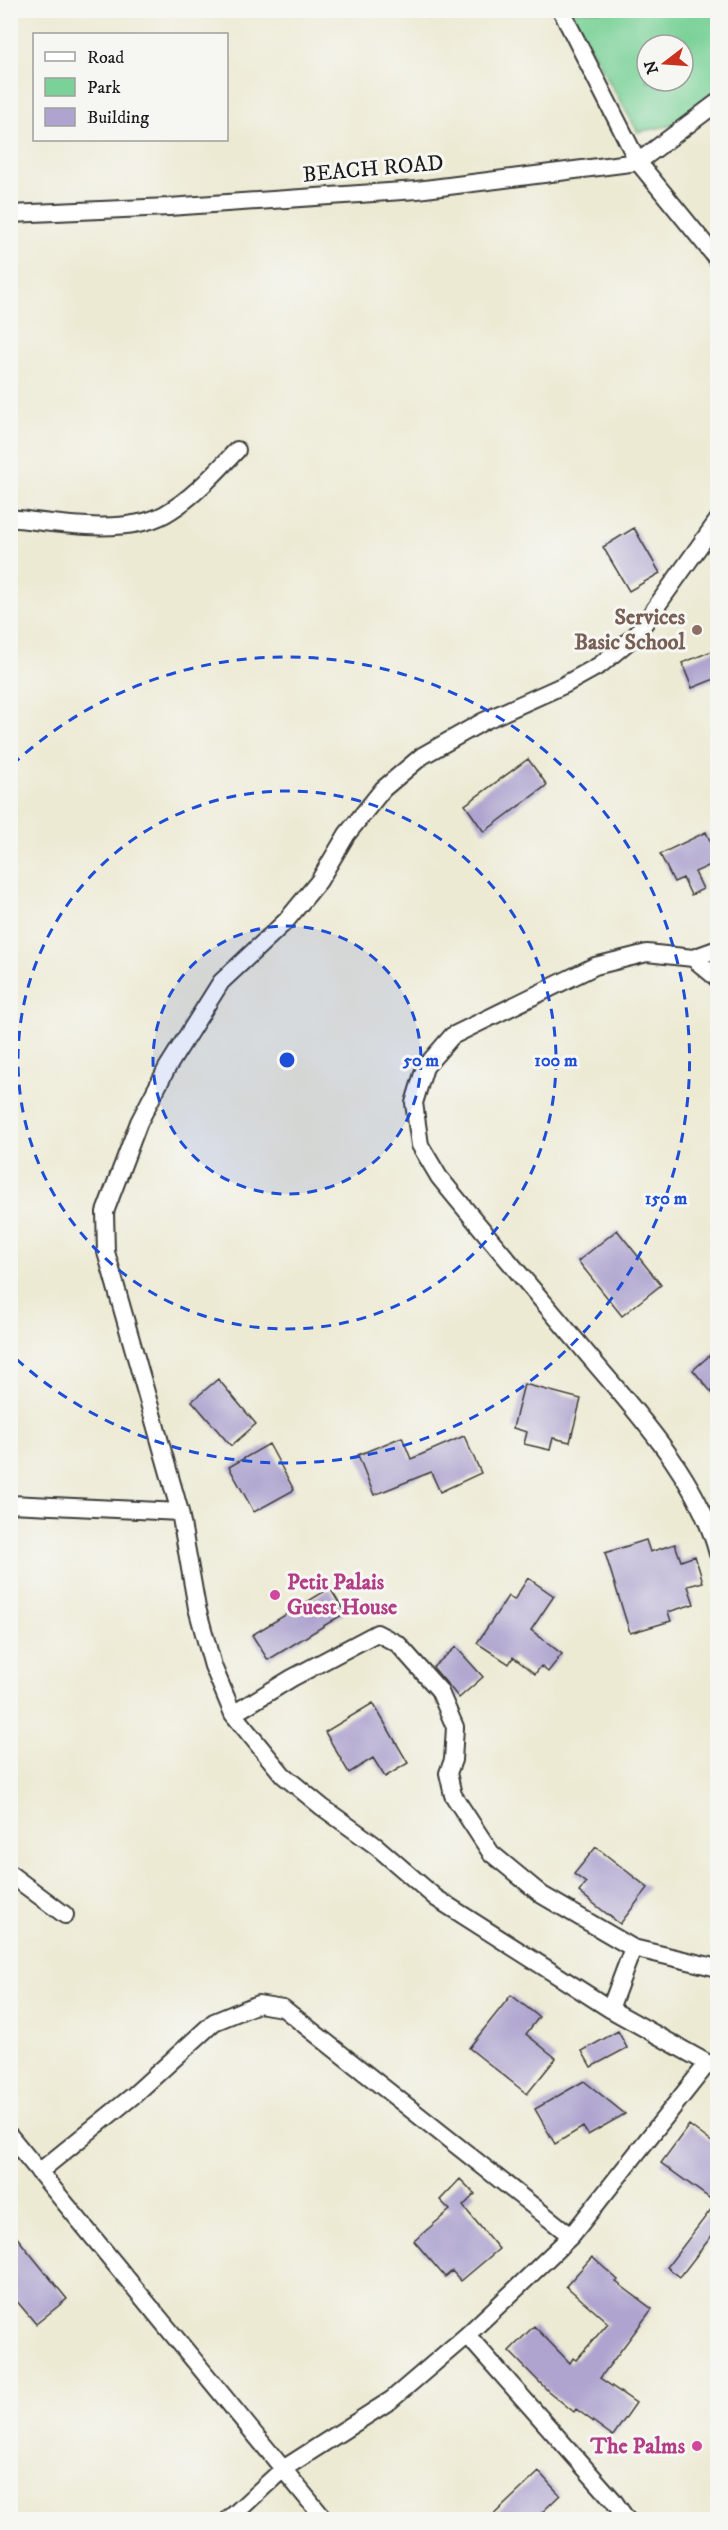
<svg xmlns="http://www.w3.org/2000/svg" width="728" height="2530" font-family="'IM FELL DW Pica',serif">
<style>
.green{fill:#7ad298;stroke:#4b775a;stroke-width:1.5;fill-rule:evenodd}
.building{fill:#aea4cf}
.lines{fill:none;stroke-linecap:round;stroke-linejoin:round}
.street-casing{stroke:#3b3b38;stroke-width:20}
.street{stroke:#fff;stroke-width:16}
.ring{fill:none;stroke:#1d4ed8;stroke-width:3;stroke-dasharray:10 8}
.education-dot{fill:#8d6e63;stroke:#f6f6f2;stroke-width:2}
.hotel-dot{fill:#d1479c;stroke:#f6f6f2;stroke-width:2}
.labels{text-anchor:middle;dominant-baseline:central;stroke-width:6;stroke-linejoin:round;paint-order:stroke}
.street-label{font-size:22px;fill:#1c1c1c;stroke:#f6f6f2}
.education-label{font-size:22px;font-weight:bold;fill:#785e54;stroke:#f6f6f2;text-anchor:end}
.hotel-label{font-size:22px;font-weight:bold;fill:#b23c85;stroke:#f6f6f2;text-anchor:start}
.centre{fill:#1d4ed8;stroke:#f6f6f2;stroke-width:3}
.ring-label{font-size:18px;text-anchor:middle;font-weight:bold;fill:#1d4ed8;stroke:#f6f6f2;stroke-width:6;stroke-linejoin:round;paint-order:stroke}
</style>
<rect width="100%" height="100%" fill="#f6f6f2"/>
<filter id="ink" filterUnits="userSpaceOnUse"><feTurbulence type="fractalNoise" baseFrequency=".0167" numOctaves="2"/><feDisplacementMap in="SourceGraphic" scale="12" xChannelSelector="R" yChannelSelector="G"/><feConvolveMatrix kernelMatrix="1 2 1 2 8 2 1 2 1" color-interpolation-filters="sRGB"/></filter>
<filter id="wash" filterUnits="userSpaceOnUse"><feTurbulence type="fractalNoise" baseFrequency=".008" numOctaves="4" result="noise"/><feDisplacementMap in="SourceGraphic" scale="24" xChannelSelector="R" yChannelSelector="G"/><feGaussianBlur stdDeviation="1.35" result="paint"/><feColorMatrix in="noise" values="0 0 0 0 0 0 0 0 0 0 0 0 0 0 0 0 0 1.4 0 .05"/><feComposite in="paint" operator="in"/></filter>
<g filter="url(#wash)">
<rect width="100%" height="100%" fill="#edead4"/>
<path class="green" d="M569 11H717V91L678 124 638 132ZM647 45H683V81H647Z"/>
<g id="blocks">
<path class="building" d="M634 528 660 573 629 591 603 547Z
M717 649V678L692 688 682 663Z
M528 759 547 785 484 832 465 805Z
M706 832 717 856V862L695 872 703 889 691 895 683 878 674 882 660 854Z
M617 1230 661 1285 622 1316 578 1261Z
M717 1349V1399L693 1370Z
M218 1379 256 1424 231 1446 192 1401Z
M524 1384 581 1399 570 1442 553 1438 550 1450 524 1444 527 1432 513 1428Z
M464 1436 481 1473 440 1492 431 1472 374 1495 358 1455 402 1437 411 1459Z
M269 1444 294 1490 254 1512 229 1467Z
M646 1540 650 1552 675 1544 681 1561 695 1556 703 1582 688 1586 694 1604 668 1612 671 1621 630 1633 605 1553Z
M528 1578 554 1596 531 1630 562 1654 548 1672 541 1666 535 1674 513 1657 509 1664 477 1643 508 1596 514 1600Z
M330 1588 345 1613 268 1660 252 1635Z
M456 1647 483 1677 459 1698 433 1667Z
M373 1703 408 1763 385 1777 373 1758 349 1773 325 1732Z
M596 1847 648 1888 620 1924 579 1892 586 1883 574 1874Z
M511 1995 539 2017 526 2034 556 2058 527 2094 469 2048Z
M618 2031 627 2048 591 2067 582 2051Z
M584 2081 625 2114 588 2135 583 2127 555 2144 535 2109Z
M689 2125 717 2146V2229L680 2277 667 2267 716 2203 661 2163Z
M460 2179 475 2194 463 2206 499 2249 461 2281 452 2271 445 2277 414 2241 450 2210 440 2200Z
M10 2229 67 2299 36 2324 10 2293Z
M592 2257 618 2280 616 2282 652 2309 600 2378 636 2403 613 2436 576 2409 574 2412 548 2391 509 2351 534 2326 570 2363 573 2358 576 2360 608 2323 566 2286Z
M539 2472 560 2495 534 2520H488Z"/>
</g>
</g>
<g filter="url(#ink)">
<use href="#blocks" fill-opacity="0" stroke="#3b3b38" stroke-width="1.5"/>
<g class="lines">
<defs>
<path id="street" d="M561 10 638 162 718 260
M10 214 169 207 417 190 638 162 718 102
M10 518C55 523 125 536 165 514 193 498 215 473 237 450
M718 520 636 635 600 665 564 685 484 721 422 756 383 789 347 834 319 881 286 921 221 982 167 1068 139 1122 105 1212 106 1252 180 1512 197 1608 213 1666 233 1714 283 1775 322 1807 376 1846 436 1898 610 2009 718 2069
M718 949 693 958 647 953 595 966 452 1036 425 1067 414 1103 420 1145 439 1177C486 1235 535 1292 583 1349 633 1409 698 1476 718 1554
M693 958 718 979
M10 1504 180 1512
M233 1714 292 1678 377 1633 398 1644 439 1690 455 1727 453 1760 448 1773 453 1795 491 1853 542 1895 633 1948 718 1968
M10 1874 65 1915
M610 2009 633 1948
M10 2136 325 2520
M39 2172 134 2095 214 2022 258 2004 283 2008 571 2236
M467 2335 613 2500 627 2520
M228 2520 283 2469 391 2400 467 2335 520 2285 571 2236 708 2063"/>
</defs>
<use href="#street" class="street-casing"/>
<use href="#street" class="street"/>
</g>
</g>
<circle cx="287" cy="1060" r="134" fill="#1d4ed8" fill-opacity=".12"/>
<g class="ring">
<circle cx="287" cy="1060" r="134"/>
<circle cx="287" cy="1060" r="269"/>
<path d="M12 765A403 403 0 1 1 12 1355"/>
</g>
<circle class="education-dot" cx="697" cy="630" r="6"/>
<g class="hotel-dot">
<circle cx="275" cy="1595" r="6"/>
<circle cx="697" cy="2446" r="6"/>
</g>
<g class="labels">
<g class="street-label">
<text transform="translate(373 169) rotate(-5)">BEACH ROAD</text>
</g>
<g class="education-label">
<text x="685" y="617">Services<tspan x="685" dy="25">Basic School</tspan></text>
</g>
<g class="hotel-label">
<text x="287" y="1582">Petit Palais<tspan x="287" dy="25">Guest House</tspan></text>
<text x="685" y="2446" text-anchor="end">The Palms</text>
</g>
</g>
<circle cx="287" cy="1060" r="9" class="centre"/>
<g class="ring-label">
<text x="421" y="1066">50 m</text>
<text x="556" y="1066">100 m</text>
<text x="666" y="1204">150 m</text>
</g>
<rect width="728" height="2530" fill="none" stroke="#f6f6f2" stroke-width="36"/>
<rect x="33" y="33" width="195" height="108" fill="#f6f6f2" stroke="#9f9f9c" stroke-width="1.5"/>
<rect x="45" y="52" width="30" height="9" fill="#ffffff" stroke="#9f9f9c" stroke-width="1.5"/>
<text x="87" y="63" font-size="18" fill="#1c1c1c">Road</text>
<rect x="45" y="78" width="30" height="18" fill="#7ad298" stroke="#9f9f9c" stroke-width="1.5"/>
<text x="87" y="93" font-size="18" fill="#1c1c1c">Park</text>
<rect x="45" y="108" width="30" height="18" fill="#aea4cf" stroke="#9f9f9c" stroke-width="1.5"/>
<text x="87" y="123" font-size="18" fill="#1c1c1c">Building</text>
<g transform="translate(665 63) rotate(253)"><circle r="28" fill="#f6f6f2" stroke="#9f9f9c" stroke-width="1.5"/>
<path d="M0-4.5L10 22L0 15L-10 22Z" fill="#c8321e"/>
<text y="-9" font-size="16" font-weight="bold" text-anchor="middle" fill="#1c1c1c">N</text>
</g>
</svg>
